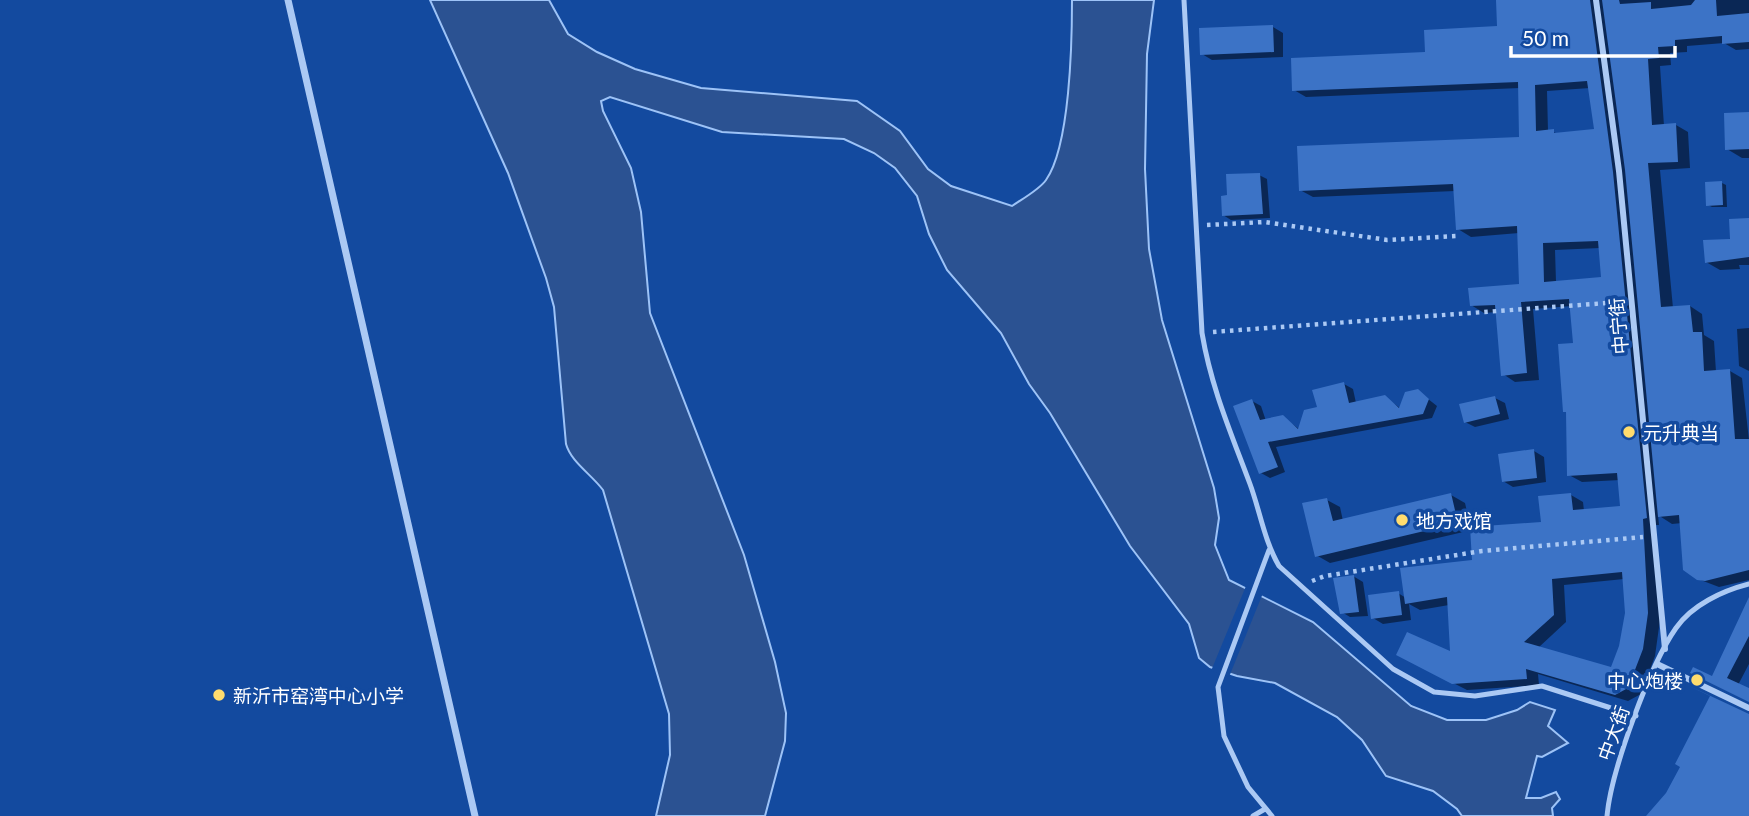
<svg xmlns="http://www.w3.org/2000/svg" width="1749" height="816" font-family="Lato,'Noto Sans SC',sans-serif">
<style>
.water{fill:#2b5292;stroke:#9dc3f7;stroke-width:2}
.pier{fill:#134a9f}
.shadow{fill:#0007;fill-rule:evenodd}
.building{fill:#3c73c6;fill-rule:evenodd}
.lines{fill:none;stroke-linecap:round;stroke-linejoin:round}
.path{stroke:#abc9f4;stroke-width:4.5;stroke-dasharray:3.5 5;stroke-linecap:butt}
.service{stroke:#abc9f4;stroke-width:5}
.pedestrian{stroke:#abc9f4;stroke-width:6}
.minor{stroke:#abc9f4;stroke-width:7}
.poi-dot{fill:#ffdc6e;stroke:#134a9f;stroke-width:2.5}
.labels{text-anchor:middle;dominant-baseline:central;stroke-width:7;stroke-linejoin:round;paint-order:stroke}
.street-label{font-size:19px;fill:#fff;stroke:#134a9f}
.poi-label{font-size:19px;fill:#fff;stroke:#134a9f;text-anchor:start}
</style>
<rect width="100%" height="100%" fill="#134a9f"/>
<path class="water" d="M430 0H549L568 34 597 52 635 69 701 88 857 101 900 131 928 169 951 186 1012 206C1022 199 1039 190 1046 180 1070 146 1072 43 1072 0H1154L1147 54 1145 169 1149 249 1162 320 1214 488 1219 518 1215 545 1229 580 1313 622 1411 706 1447 720H1486L1517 710 1530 702 1555 710 1548 726 1568 743 1542 757 1537 756 1526 798H1541L1556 792 1560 799 1552 808 1553 816H1462L1457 809 1433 791 1386 776 1362 740 1337 717 1275 683 1237 676 1210 667 1199 658 1189 624 1130 546 1050 413 1029 384 1001 333 947 270 929 234 917 196 895 168 874 153 844 139 722 132 610 97 601 101 603 111 631 168 641 212 650 313 744 555 775 662 786 713 785 741 765 816H656L670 755 669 714 603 490C591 474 571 462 566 444L554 307 546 278 508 173Z"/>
<path class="pier" d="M1246 586 1263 593 1229 677 1211 671Z"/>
<path class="shadow" d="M1497 0H1749V49L1736 50 1724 43 1687 46V52L1670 53 1671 65 1660 66 1664 126 1676 125 1688 132 1690 168 1660 170 1673 308 1690 306 1702 314 1704 335 1714 341 1716 372 1730 371 1742 378 1749 440V580L1719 587 1698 579 1682 523 1672 524 1658 515 1659 525H1655L1660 620 1655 656 1641 694 1628 701 1538 674 1539 685 1467 690 1410 661 1452 654 1449 605 1420 610 1409 604 1411 620 1383 624 1373 618 1398 593 1406 598 1474 562 1472 530 1330 563 1316 555 1327 500 1340 507 1343 521 1451 495 1465 503 1471 529 1542 523 1571 495 1583 502 1584 511 1622 508 1620 480 1582 482 1569 475 1575 344 1572 306 1533 309 1539 380 1515 382 1503 374 1497 312 1484 313 1471 305 1521 285 1519 233 1471 237 1458 229 1455 191 1313 197 1300 190 1521 138 1520 88 1306 97 1294 90 1427 54 1499 28ZM1590 88 1596 130 1560 134 1548 131 1547 91ZM1600 248 1603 279 1556 282 1555 250ZM1624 579 1627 613 1621 646 1612 669 1538 648 1566 622 1564 585Z
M1273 27 1283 33V57L1212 60 1202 54Z
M1749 113V158H1742L1727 149Z
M1259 175 1267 179 1270 218 1231 220 1223 215 1229 197Z
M1722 183 1726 185 1727 207H1712L1708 205Z
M1749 220V265H1739L1740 269 1720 270 1706 262Z
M1749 328V371L1739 366 1737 329Z
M1344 384 1353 389 1356 403 1385 397 1400 408 1418 391 1437 406 1432 418 1276 447 1285 472 1270 478 1261 473 1252 401 1261 406 1266 421 1283 417 1299 429Z
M1495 398 1505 403 1509 419 1475 427 1465 422Z
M1534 451 1544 457 1546 482 1513 487 1503 481Z
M1353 576 1363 582 1368 616 1350 617 1340 611Z
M1749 613V664L1738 685 1749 690V701L1712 679Z"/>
<path class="building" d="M1496 0H1590L1613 172 1647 518 1643 519 1648 613 1643 649 1628 688 1615 695 1526 669 1527 679 1452 684 1396 655 1407 632 1450 651 1447 597 1405 604 1400 568 1472 560 1470 527 1541 522 1538 496 1571 493 1573 510 1620 506 1617 473 1567 476 1566 412H1563L1558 344 1573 343 1569 299 1521 302 1527 373 1501 376 1495 305 1470 306 1468 288 1519 284 1517 226 1456 230 1453 184 1299 191 1297 146 1519 137 1518 82 1292 91 1291 58 1425 52 1424 30 1497 26ZM1587 81 1594 129 1554 133V129L1536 131 1535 85ZM1598 241 1601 277 1544 282 1543 243ZM1622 572 1625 613 1619 646 1611 667 1524 642 1554 615 1552 579Z
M1602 0H1619L1620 4 1651 2V9L1691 5 1695 0H1716L1717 16 1749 13V42L1722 44V36L1675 40V46L1658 47 1659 58 1648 59 1652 125 1676 123 1678 162 1648 163 1661 307 1690 305 1693 332H1702L1704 371 1730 369 1735 439H1749V570L1705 581 1697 580 1683 570 1679 515 1658 517 1625 170Z
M1273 25 1274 52 1200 55 1199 28Z
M1749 112V149L1725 150 1724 113Z
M1260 173 1263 214 1222 216 1221 196 1227 195 1226 174Z
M1722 181 1723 205 1706 206 1705 182Z
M1749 218V257L1705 263 1703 240 1730 239 1729 219Z
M1344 382 1349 403 1385 395 1399 408 1405 392 1418 389 1429 399 1423 414 1268 442 1278 467 1259 474 1233 406 1252 399 1260 420 1283 415 1298 429 1304 410 1317 407 1312 390Z
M1495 396 1500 414 1464 423 1459 404Z
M1534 449 1537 478 1502 482 1498 454Z
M1451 493 1458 523 1315 557 1302 503 1327 498 1333 521Z
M1354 575 1359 612 1340 614 1333 578Z
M1399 591 1402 615 1371 619 1368 595Z
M1749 597V636L1727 678 1749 688V702L1690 673 1693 667 1712 676Z
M1685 684 1749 714V816H1646L1666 793 1680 767 1675 764 1710 696Z"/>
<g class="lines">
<path class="path" d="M1207 225 1265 222 1387 240 1457 236
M1213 332 1620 302
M1312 581 1325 576 1482 551 1643 537"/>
<path class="service" d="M1184 0 1202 333C1211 387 1231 433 1250 484 1260 511 1264 540 1279 566L1393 669 1434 692 1475 696 1542 686 1636 716
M1269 550 1218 687 1224 736 1248 787 1272 816
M1253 816 1265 809
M1607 816C1611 771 1650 665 1676 628 1692 605 1722 591 1749 584"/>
<path class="pedestrian" d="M1596 0 1619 171 1665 649
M1657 664 1749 708"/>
<path class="minor" d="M288 0 475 816"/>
</g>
<g class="poi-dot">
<circle cx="1629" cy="432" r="7"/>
<circle cx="1402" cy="520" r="7"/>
<circle cx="1697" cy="680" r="7"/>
<circle cx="219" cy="695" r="7"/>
</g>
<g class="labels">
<g class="street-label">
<text transform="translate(1618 326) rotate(-95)">中宁街</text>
<text transform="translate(1613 733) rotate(-70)">中大街</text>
</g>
<g class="poi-label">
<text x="1643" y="432">元升典当</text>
<text x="1416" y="520">地方戏馆</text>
<text x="1683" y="680" text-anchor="end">中心炮楼</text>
<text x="233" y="695">新沂市窑湾中心小学</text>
</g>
</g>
<path d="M1511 46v10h164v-10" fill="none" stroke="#ffffff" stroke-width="3.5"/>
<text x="1522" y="46" font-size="21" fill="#ffffff" stroke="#134a9f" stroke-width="5" paint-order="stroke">50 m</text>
</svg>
